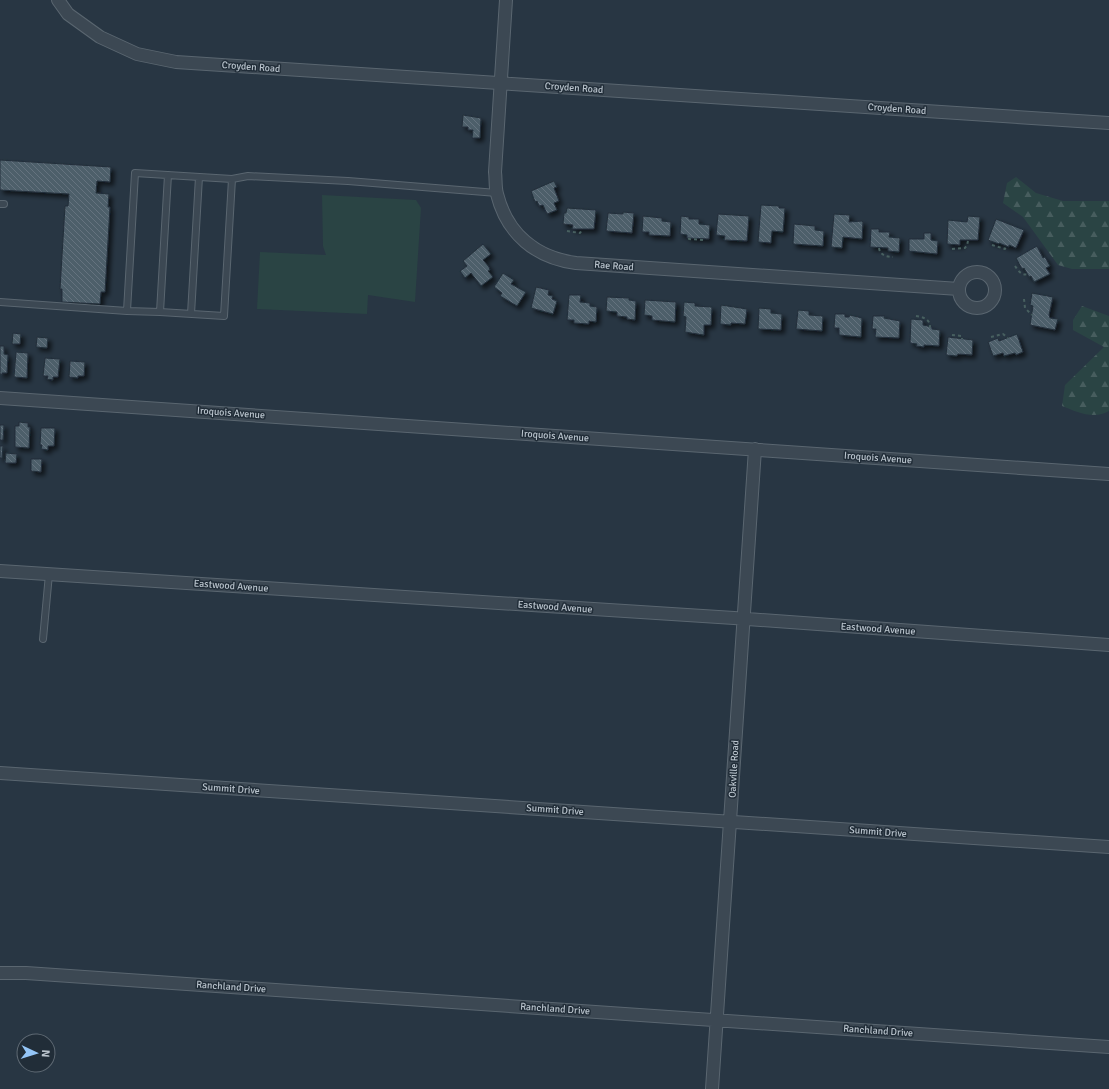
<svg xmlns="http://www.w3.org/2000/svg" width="1109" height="1089" font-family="Signika,sans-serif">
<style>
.forest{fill:url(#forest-firs)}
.pitch{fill:#2a4444}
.building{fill:url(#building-back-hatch);stroke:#232f3a;filter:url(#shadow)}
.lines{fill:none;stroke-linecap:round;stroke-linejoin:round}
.lane-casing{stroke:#5a6670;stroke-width:8}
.street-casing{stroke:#5a6670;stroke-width:14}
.path{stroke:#486060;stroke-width:2;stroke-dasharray:3 3;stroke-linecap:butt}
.lane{stroke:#3c4853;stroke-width:6}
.street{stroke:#3c4853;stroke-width:12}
.labels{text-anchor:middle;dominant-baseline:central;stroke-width:3;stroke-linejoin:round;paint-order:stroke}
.street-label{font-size:10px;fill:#b9c3cc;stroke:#212d38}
</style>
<defs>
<pattern id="forest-firs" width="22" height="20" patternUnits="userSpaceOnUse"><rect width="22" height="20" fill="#2a4444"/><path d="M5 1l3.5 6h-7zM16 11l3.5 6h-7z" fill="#475d5e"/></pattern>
<pattern id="building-back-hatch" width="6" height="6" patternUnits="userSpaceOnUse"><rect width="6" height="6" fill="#4e5e6b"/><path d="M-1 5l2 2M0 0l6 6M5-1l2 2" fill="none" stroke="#65737f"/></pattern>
<filter id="shadow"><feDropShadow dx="3.5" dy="3.5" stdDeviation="2" flood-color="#0009"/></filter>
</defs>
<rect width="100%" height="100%" fill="#283643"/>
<path class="forest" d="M1016 177 1036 193 1063 201H1109V269H1072L1058 265 1023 217 1003 203 1007 183Z
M1082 306 1109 316V411C1094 420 1077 412 1062 406L1065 385 1104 347 1073 330V320Z"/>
<path class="pitch" d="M322 195 416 200 421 208 415 302 368 295 367 314 257 309 260 252 326 255 323 246Z"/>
<path class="building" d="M463 115 481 118 480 138H472L473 130H468V127H462Z
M0 160 111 167 110 182 97 181 96 193 109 194 108 207H110L105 292H101L100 304 62 302V289H60L65 206H68L69 194 0 190Z
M554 181 557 187 554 188 559 201 554 203 557 210 547 214 543 205 539 206 537 201 535 202 531 191Z
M761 205 779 206V208H785L783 232 772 231 771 243 758 242Z
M567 208 596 210 594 229H572L573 225 563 224 564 213H566Z
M623 212 634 213 632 233 606 231 608 213 623 214Z
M718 214 749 216 747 241 724 240 725 236 716 235Z
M834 214 850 215 849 222 862 221 863 222 862 239 843 237 842 248 831 247Z
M643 216 662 218V221L671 222 670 236 649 235V232H642Z
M681 216 689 217V219H699V224L710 225 709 239 687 238V235L680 234Z
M968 216 980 217 978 240H960V245L947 244 948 220 967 222Z
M996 219 1024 230 1016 248 1009 245V247L999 243V244L988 240Z
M794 224 815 226V230L824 231 823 246 793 244Z
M871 229H879V232H890L889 237 900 238 899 252 888 251V248L870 247Z
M924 233H931V240L938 241 937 254 909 251V239H924Z
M483 244 491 254 483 260 489 267 490 270 488 271 493 277 481 286 471 273 465 278 460 271 467 266 463 261Z
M1037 246 1043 258 1045 257 1050 266 1046 268 1050 274 1034 282 1031 276 1029 277 1024 268 1022 269 1016 258Z
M503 273 514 280 511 284 526 292 517 306 500 296 502 293 494 287Z
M536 287 549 290 548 295 553 296 552 299 557 301 553 314 531 308Z
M1032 293 1053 297 1049 315 1050 318 1058 319 1055 330 1030 325 1033 306 1030 305Z
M569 295H581L580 302 590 303V306L597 307 596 322 589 321V324L574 323V320H567Z
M607 297 629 298V300L636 301 635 320 627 319V317L617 316V312L606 311Z
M645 300 676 302 675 322 652 320V316L644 315Z
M684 302 695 303V306L712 307 711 325H704V335L685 332 686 317 683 316Z
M721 305 747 309 745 324 731 323V325L720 324Z
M759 308 771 309V313L782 314 781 330 758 329Z
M798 310 809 311V315L823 316 822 331 796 329Z
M835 314H845V317H849L850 315 862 318 861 337 839 335V328H834Z
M873 316H885L884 318 900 321 899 338 875 337 876 329H872Z
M911 319 923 320V325L932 327V329L940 330 939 346 924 345V347L916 346 917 344 910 343Z
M13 333 21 334 20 344H12Z
M1017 334 1023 352 1016 355 1015 353 1004 356 1003 353 993 356 988 342 998 338 999 341Z
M37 337 48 338 47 348 36 347Z
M948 337 973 340 972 355 958 354 957 356 946 355Z
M0 346H4V354L8 355 7 373H2V375L0 374Z
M16 352 28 353 27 378 14 377Z
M45 358 60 359 58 377H53V380L47 379 48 376H43Z
M70 361 85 362 84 376H78V378L69 377Z
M19 422 28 423V427H30L29 448 15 447V426H19Z
M0 425H4L3 440H0Z
M41 428H55L54 446H48V450L41 449 42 445H40Z
M0 446H3L2 458H0Z
M6 453 17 454 16 463H5Z
M31 459H42L41 472 31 471Z"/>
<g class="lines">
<defs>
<path id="lane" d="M232 179 248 176 348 181 497 193
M0 204H4
M0 302 127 311 160 312 224 316 232 179 135 173 127 311
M160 312 168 175
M191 314 199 177
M43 639 49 574"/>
<path id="street" d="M58 0 68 14 100 37 137 54 176 62 1109 123
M506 0 495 172C496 179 495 187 497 194 507 234 536 258 576 263L959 289
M959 290a18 18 0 1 1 36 0a18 18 0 1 1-36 0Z
M0 398 1109 474
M0 571 734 618 1109 645
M0 773 1109 847
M0 973H26L1109 1047
M712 1089 755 449"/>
</defs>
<use href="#lane" class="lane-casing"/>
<use href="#street" class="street-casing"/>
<path class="path" d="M567 231 580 233 582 230
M689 238V239L703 240
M992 245 1005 249 1006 246
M879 248C880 255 886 257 893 257
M952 249 965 248 967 245 968 241
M1015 266C1018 270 1021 276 1028 274
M1024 299 1025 308 1032 315
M916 316C923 317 930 319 930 327
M952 335 962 336V339
M991 337 1003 334 1008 338"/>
<use href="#lane" class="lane"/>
<use href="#street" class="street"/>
</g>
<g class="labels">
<g class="street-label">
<text transform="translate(251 67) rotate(4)">Croyden Road</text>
<text transform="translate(574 88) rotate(4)">Croyden Road</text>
<text transform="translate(897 109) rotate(4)">Croyden Road</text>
<text transform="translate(614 266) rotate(4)">Rae Road</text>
<text transform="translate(231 413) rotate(4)">Iroquois Avenue</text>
<text transform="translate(555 436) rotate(4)">Iroquois Avenue</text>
<text transform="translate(878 458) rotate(4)">Iroquois Avenue</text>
<text transform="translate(231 586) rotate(4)">Eastwood Avenue</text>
<text transform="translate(555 607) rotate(4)">Eastwood Avenue</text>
<text transform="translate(878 629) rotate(4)">Eastwood Avenue</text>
<text transform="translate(734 769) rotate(-87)">Oakville Road</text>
<text transform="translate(231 789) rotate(4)">Summit Drive</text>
<text transform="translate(555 810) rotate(4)">Summit Drive</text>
<text transform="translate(878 832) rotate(4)">Summit Drive</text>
<text transform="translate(231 987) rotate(4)">Ranchland Drive</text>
<text transform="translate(555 1009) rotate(4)">Ranchland Drive</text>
<text transform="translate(878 1031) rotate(4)">Ranchland Drive</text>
</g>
</g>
<g transform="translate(36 1053) rotate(94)"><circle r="19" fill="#212d38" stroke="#5e6973"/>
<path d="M0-3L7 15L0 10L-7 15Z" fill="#94c5f7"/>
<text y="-6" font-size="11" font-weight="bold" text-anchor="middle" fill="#b9c3cc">N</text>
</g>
</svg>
